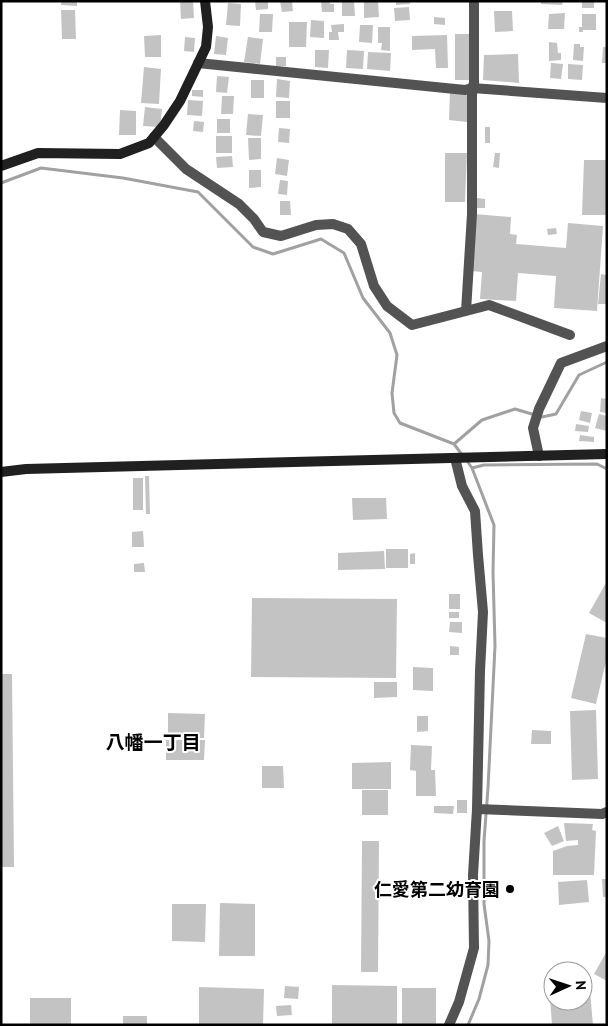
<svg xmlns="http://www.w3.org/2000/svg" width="608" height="1026" font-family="'PT Sans','Noto Sans JP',sans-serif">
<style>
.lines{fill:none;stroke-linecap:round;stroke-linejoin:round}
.stream{stroke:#a1a1a1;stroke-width:3}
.building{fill:#c3c3c3}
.street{stroke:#535353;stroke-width:10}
.secondary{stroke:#202020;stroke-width:10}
.poi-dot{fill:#000;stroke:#fff;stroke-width:2}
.labels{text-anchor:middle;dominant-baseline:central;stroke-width:4;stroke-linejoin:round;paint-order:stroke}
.poi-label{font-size:18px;font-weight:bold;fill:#000;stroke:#fff;text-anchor:end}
.neighbourhood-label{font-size:19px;font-weight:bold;fill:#000;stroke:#fff}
</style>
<rect width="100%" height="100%" fill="#fff"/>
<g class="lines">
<path class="stream" d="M1 183 41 168 123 178 198 192 253 247 273 254 321 239 344 253 363 298 390 333 397 355 392 393 394 413 400 423 454 444 463 456
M454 444 482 420 515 409 542 417 556 414 579 375 607 362
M467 461 472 468 494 525 493 572 495 646 488 788 484 841V904L489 941 488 965 479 999 468 1025
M472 468 484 465 597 464 607 469"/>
</g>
<path class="building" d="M61 1H77V6L61 5Z
M180 1H193L194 18 181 19Z
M255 1H268V9L256 10Z
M280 1H292L293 11 282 12Z
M321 1H330V4H334V12H322Z
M342 1H354L355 16H342Z
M364 1H378L379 17 364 18Z
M396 1H410V4L396 5Z
M541 1H563L562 5 541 4Z
M582 1H594V8H582Z
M228 3 241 4 240 26 226 25Z
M409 7 410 20 395 21 394 8Z
M61 10H75L76 39H62Z
M494 11H512L513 31 495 32Z
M565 13 564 29H548L549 14Z
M260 14H273L272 32H259Z
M582 14H596V30H583V32H579V27H582Z
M434 17 445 18V25L434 24Z
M311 20 324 21V38L310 37Z
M289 22H307L306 47H289Z
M344 24V32H338L339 40H329V32H332L331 25Z
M360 25H373L372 43 359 42Z
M378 27H390V51L381 50 382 43H378Z
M455 34H471V80H455Z
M161 35V57H145L144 36Z
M447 35 448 68H436L435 49 412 50V36Z
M216 36 228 38 226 55 214 54Z
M185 37 195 38 194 52 184 51Z
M248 37 263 39 260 64 244 62Z
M549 42 557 43 558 53H561V60L549 61Z
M574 44H580V47H584L583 61 573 60Z
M603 47H607V63H602Z
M315 50H329L328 68 315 67Z
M347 50 364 51 363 69 346 68Z
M368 52 391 53 390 71 367 69Z
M518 54 519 83 483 80 484 55Z
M276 57H286V66H276Z
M551 63 563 64 561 79 550 78Z
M568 64 583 65 582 80 568 79Z
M144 67 161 69 159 104 141 103Z
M217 76 229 77 227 93 216 92Z
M277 79 290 81 289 98 276 97Z
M251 80H264V98H251Z
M192 90H203V97L192 96Z
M450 91 469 92 467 122 449 120Z
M222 96H234L233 114H221Z
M188 100 203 101 202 116 187 115Z
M276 101H290V118H276Z
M145 107 162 109 160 127 143 126Z
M120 110 136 111V135H119Z
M248 114 263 115 261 136 246 135Z
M217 119H230V133H217Z
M194 121 204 122 203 132 193 131Z
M485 127H490V143H485Z
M279 128 290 129 289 143 278 142Z
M216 136H232V153H216Z
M248 138H261V159L249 160Z
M445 153H467L465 202H445Z
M495 153H500L499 168 493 167Z
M232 156 233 167 217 168 216 157Z
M277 158 289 160 287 176 275 174Z
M584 160H607V215H582Z
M249 170H261V187L249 188Z
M280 180 288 181 287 195 278 194Z
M477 198 485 199V208H477Z
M280 201H290L291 215H280Z
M474 214 511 217 510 234 517 235 516 244 566 248 568 223 603 226 597 311 554 308 556 276 518 273 516 301 480 299 482 272 470 271Z
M556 228 557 234 548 235 547 229Z
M601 274 607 275V304H598Z
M601 398 607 399V413L600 412Z
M581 411 592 413 590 423 579 420Z
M599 414 607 416V431L595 428Z
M576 424 589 426 588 432 575 431Z
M580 435 594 437V442L579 441Z
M145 476H149L150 514H146Z
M133 478H143V510H133Z
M352 498H386L387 519 353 520Z
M143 531 144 547H132V532Z
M386 549H408V568H386Z
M384 551 385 569 338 570V553Z
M415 553V564H410V554Z
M144 563 145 572H134V564Z
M607 581V623L589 613Z
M449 594H460V609H449Z
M252 598 397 599 396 678 251 677Z
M449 612H459V618H449Z
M450 622H462V633L449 632Z
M586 634 607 638V657L596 704 571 698Z
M450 646 459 647V655H450Z
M413 667 433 668V691L413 690Z
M1 674H12L14 867H1Z
M374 682H397V697L374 698Z
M596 710 598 779 572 780 570 711Z
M168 713 205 714 204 738 168 737Z
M417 716H428V731L417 732Z
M532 730 551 731V744H531Z
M166 740H205L204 760H166Z
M411 745 432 746 431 770H435L436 796H416V771L410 770Z
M391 762V789H352V763Z
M262 766H283L284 788H262Z
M362 790H388V815H362Z
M457 800H467V813H457Z
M434 806H454L453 814 434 813Z
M564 823 593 824 592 830 596 831 594 875H553V851L567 846 578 845V840L566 841Z
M558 826 564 841 552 846 544 833Z
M362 841H379L378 972H361Z
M602 879H607V897H603Z
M587 880 589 902 559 905 558 882Z
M220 903 255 904V956H219Z
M172 904H206L205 942 172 941Z
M607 951V981L594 974Z
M589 980 593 1025H552L549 984H553V1001H583V981Z
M332 985 397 986V1025H332Z
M285 986 299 987 298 999 284 998Z
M199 987 264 989 263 1025H199Z
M402 988H436V1025H402Z
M30 998H71V1025H30Z
M291 1005 292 1015 277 1016 276 1006Z
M123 1016H147V1025H123Z"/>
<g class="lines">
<path class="street" d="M198 63 465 90 472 88 607 98
M154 137 186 169 239 204 254 219 263 232 281 236 316 225 333 224 348 229 361 244 374 286 387 306 412 325 489 305 570 335
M466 311 472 214V88L474 83V1
M539 456 533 428 539 409 561 363 607 346
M477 809 602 814 607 812
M449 1025 459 1002 474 948 473 875 477 809 480 671 483 612 478 555 475 511 462 486 455 458"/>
<path class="secondary" d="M1 166 38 153 120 154 149 143 164 125 180 101 206 47 208 27 205 1
M1 472 26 469 607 454"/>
</g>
<circle class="poi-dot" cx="510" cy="889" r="5"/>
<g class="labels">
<g class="poi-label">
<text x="500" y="889">仁愛第二幼育園</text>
</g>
<g class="neighbourhood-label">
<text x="153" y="742">八幡一丁目</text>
</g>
</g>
<rect width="608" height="1026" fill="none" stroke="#000000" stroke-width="5"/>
<g transform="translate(568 986) rotate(87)"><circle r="24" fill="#ffffff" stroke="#999999"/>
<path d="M0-4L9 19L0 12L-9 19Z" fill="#000000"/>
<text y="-8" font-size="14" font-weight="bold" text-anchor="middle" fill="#000000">N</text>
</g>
</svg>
